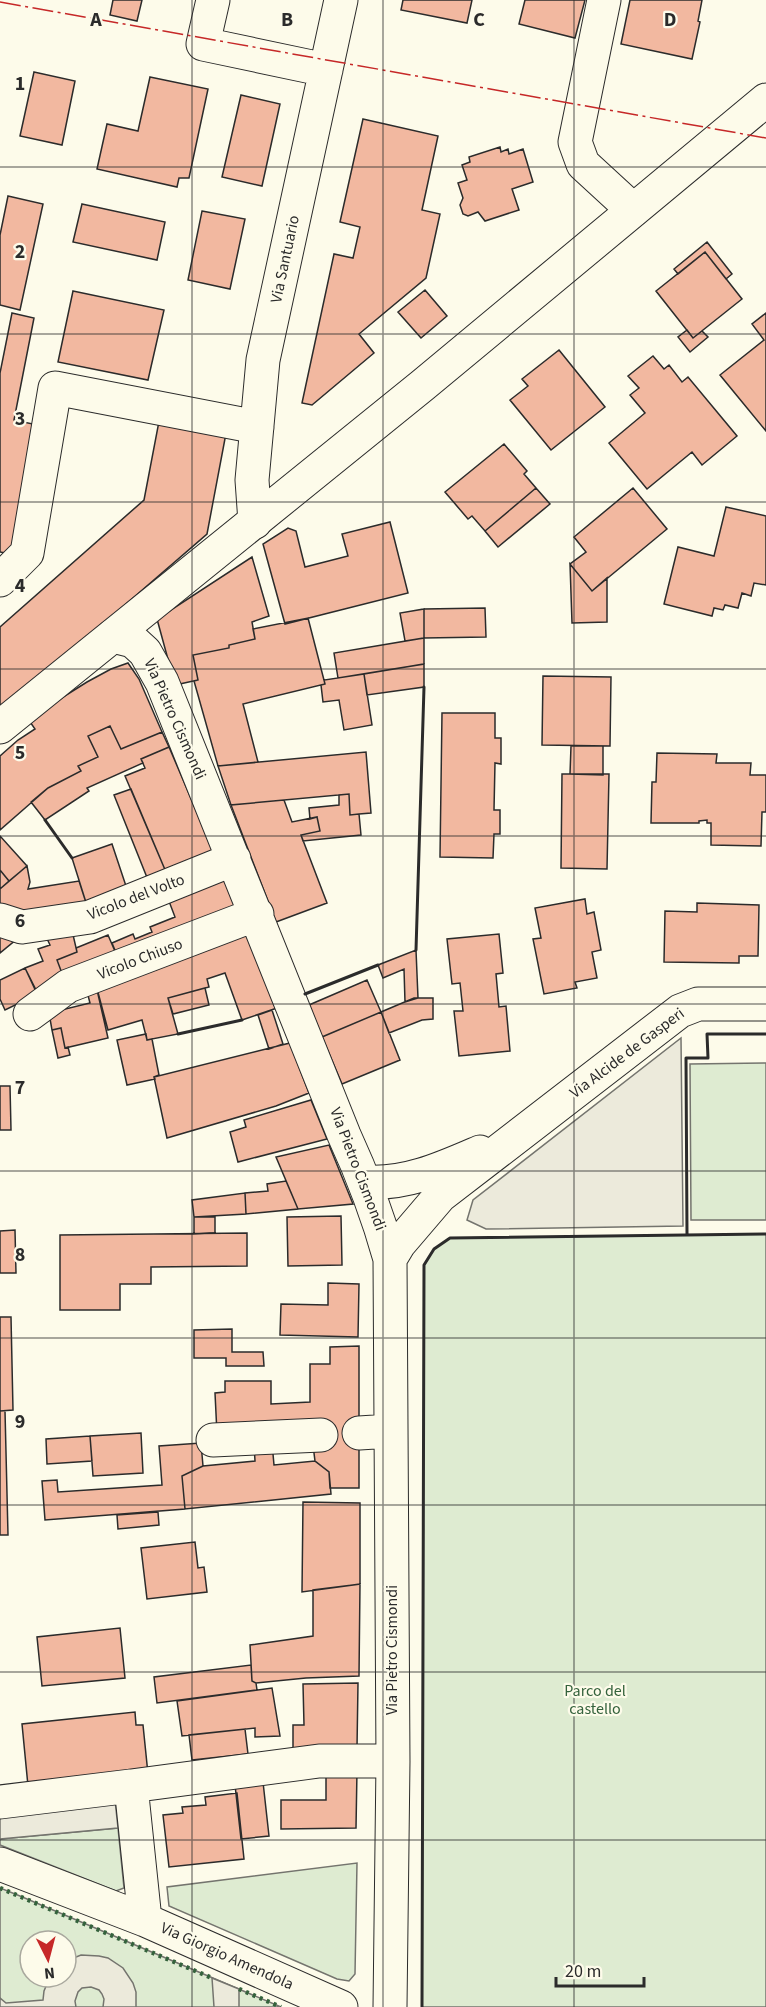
<svg xmlns="http://www.w3.org/2000/svg" width="766" height="2007" font-family="'Source Sans 3',sans-serif">
<style>
.green{fill:#deebd1;stroke:#74746e;stroke-width:1.5;fill-rule:evenodd}
.parking{fill:#eceadb;stroke:#74746e;stroke-width:1.5}
.building{fill:#f2b8a0;stroke:#2b2b2b;stroke-width:1.5}
.lines{fill:none;stroke-linecap:round;stroke-linejoin:round}
.minor-casing{stroke:#2b2b2b;stroke-width:35}
.major-casing{stroke:#2b2b2b;stroke-width:35}
.minor{stroke:#fdfbea;stroke-width:33}
.major{stroke:#fdfbea;stroke-width:33}
.hedge{stroke:#34623c;stroke-width:4.5;stroke-dasharray:3 4.5;stroke-linecap:butt}
.wall{stroke:#2b2b2b;stroke-width:3}
.power{stroke:#c62828;stroke-width:1.5;stroke-dasharray:21 4.5 3 4.5;stroke-linecap:butt}
.grid{fill:none;stroke:#2b2b2b;stroke-width:1.5;stroke-opacity:0.55}
.labels{text-anchor:middle;dominant-baseline:central;stroke-width:4.5;stroke-linejoin:round;paint-order:stroke}
.street-label{font-size:16px;fill:#2b2b2b;stroke:#fdfbea}
.park-label{font-size:16px;fill:#34623c;stroke:#fdfbea}
.grid-label{font-size:20px;text-anchor:middle;font-weight:bold;fill:#2b2b2b;stroke:#fdfbea;stroke-width:4.5;stroke-linejoin:round;paint-order:stroke}
</style>
<rect width="100%" height="100%" fill="#fdfbea"/>
<path class="green" d="M766 1063V1220H691L690 1064Z
M766 1234V2007H422L424 1265 434 1249 450 1238Z
M118 1828 124 1888 116 1891 0 1845V1839Z
M357 1863 355 1974 349 1981 337 1979 169 1906 167 1887Z
M0 1888 20 1896 281 2007H0ZM30 1941H66V1977H30Z"/>
<path class="parking" d="M681 1038 683 1226 486 1229 467 1220 473 1200Z
M115 1800 118 1828 0 1839V1812Z
M81 1955 99 1956 108 1958 123 1968 133 1983 136 1992V2007H103L104 1999 102 1994 99 1990 91 1987 82 1988 78 1992 75 2001 76 2007H0V1998L6 2003 43 2000 44 1991 50 1977H66V1961Z
M212 1978 239 1989V2007H214Z"/>
<path class="building" d="M113 0H142L137 21 110 15Z
M403 0H472L467 23 401 10Z
M525 0H585L575 38 519 24Z
M630 0H702L698 21 700 22 692 59 621 44Z
M34 72 75 81 62 145 20 136Z
M150 77 208 89 189 178H179L177 187 97 169 107 124 138 131Z
M241 95 280 104 262 186 222 177Z
M363 119 438 136 422 210 440 214 426 278 359 334 374 353 312 405 302 403 334 254 353 258 360 227 340 222Z
M500 147 501 152 508 149 509 154 523 149 533 182 512 189 519 210 485 221 478 212 468 216 463 214 460 205 463 198 458 183 467 180 462 165 470 162 469 157Z
M8 196 43 204 20 310 0 305V235Z
M82 204 165 222 157 260 73 242Z
M202 211 245 219 230 289 188 280Z
M707 242 732 274 726 279 705 252 678 274 674 269Z
M705 252 742 299 693 338 656 291Z
M425 290 447 316 421 338 398 312Z
M73 291 164 310 148 380 58 362Z
M12 313 34 318 14 420 42 426 16 555 0 552V373Z
M766 313V431L720 375 764 340 752 324Z
M687 330 693 338 702 331 708 337 690 352 678 337Z
M559 350 605 407 551 450 510 400 528 386 522 379Z
M653 356 664 369 669 365 682 382 688 377 737 436 702 465 692 452 647 489 609 443 645 413 630 395 639 388 628 376Z
M160 416 227 428 207 534 0 713V627L144 500Z
M504 444 527 471 524 474 536 488 485 531 472 516 468 519 445 492Z
M536 488 550 504 498 547 485 531Z
M633 488 667 529 592 591 570 564 586 552 574 537Z
M726 507 766 516V585L754 583 751 596 742 593 738 608 725 605 723 610 714 608 712 616 664 604 678 547 714 556Z
M390 522 408 593 285 624 263 544 288 528 296 531 305 567 348 556 342 534Z
M252 557 269 616 252 622 255 639 229 645V648L193 655 198 680 175 685 157 619Z
M570 564 592 591 607 578V622L572 623Z
M485 608 486 637 424 638V609Z
M424 609V638L405 641 400 613Z
M308 618 325 684 243 704 258 762 218 766 194 681 198 680 193 655 229 648V645L255 639 253 629Z
M424 638V664L338 678 334 653Z
M128 663 139 679 162 732 121 749 110 726 88 736 98 757 78 766 81 771 48 788 0 830V756L18 740 35 729 28 719 87 682 111 669Z
M424 664V687L367 695 364 674Z
M364 674 372 725 344 730 339 700 323 702 321 685 325 684 324 680Z
M543 676 611 677 610 746 542 745Z
M442 713H495V738H501V764L495 763 494 810H500V834H494L493 858 440 857Z
M110 726 121 749 162 732 169 747 141 759 143 763 87 788 89 791 45 820 31 802 48 788 81 771 78 766 98 757 88 736Z
M571 746H603V775L570 774Z
M169 747 214 852 166 872 125 776 145 768 141 759Z
M366 752 371 813 359 814 350 815 349 794 231 805 218 766Z
M657 753 717 754 716 763H751L750 775H766V812H762L761 846 711 845V823H707V820L699 821V823H651L652 782H656Z
M562 774H609L607 869 561 868Z
M131 789 166 872 148 880 114 795Z
M349 794 350 815 359 814 361 835 303 841 301 835 320 831 317 817 310 819 309 808 339 805V795Z
M284 800 292 822 317 817 320 831 301 835 327 903 276 922 231 805Z
M0 836 27 866 9 881 0 870Z
M112 844 129 895 89 912 72 858Z
M27 866 30 882 28 889 79 881 89 912H0V889Z
M0 870 9 881 0 889Z
M223 874 239 911 119 960 112 943 133 934 135 939 152 932 150 927 175 917 167 896Z
M585 899 587 914 594 912 601 950 592 952 597 978 575 982 577 988 544 994 533 939 541 938 535 908Z
M697 903 759 905 758 956H739V963L664 962 665 911 697 912Z
M244 923 277 1008 242 1020 225 973 207 979 209 987 168 998 178 1034 147 1040 142 1020 108 1030 95 981Z
M71 926 77 952 57 960 66 984 39 998 25 968 43 961 38 949 50 945 43 930Z
M0 927 23 934 0 953Z
M499 934 503 973 496 974 499 1007 506 1006 510 1051 459 1056 454 1011H463L460 983 452 984 447 939Z
M108 935 120 963 66 984 57 960 77 952 76 948Z
M416 950 418 998 405 1002 404 969 383 978 378 965Z
M25 968 38 994 5 1010 0 999V980Z
M367 980 381 1012 322 1037 309 1005Z
M95 981 108 1038 65 1048 61 1028 52 1030 49 1013 90 1003 85 984Z
M205 988 209 1005 173 1014 168 998Z
M414 998H433V1019L422 1020 389 1033 381 1012Z
M272 1010 283 1044 269 1049 258 1015Z
M381 1012 400 1060 342 1084 322 1037Z
M61 1028 65 1048 68 1047 70 1055 58 1058 52 1030Z
M146 1034 147 1040 152 1039 159 1075 154 1077 155 1079 127 1085 117 1040Z
M290 1043 309 1093 276 1106 167 1138 154 1077Z
M0 1086H10L11 1130H0Z
M311 1100 327 1139 238 1162 230 1132 246 1127 244 1120Z
M329 1145 353 1204 298 1209 276 1157Z
M286 1181 298 1209 246 1214 245 1193 268 1191 267 1184Z
M245 1193 246 1214 194 1217 192 1200Z
M341 1216 342 1265 288 1266 287 1217Z
M194 1217H215V1233L194 1234Z
M15 1230 16 1273H0V1231Z
M247 1233V1266L151 1267V1284H120V1310H60V1235Z
M328 1283 359 1284 358 1337 280 1335 281 1304 328 1305Z
M0 1317H11L13 1410 0 1411Z
M232 1329V1352H263L264 1366H226V1358H194V1330Z
M359 1346V1488H330L329 1472 315 1461 313 1445 217 1434 215 1393 225 1392V1381H271V1404L310 1402V1364H330V1347Z
M0 1411H5L8 1535H0Z
M141 1433 143 1473 93 1476 90 1436Z
M90 1436 92 1461 47 1464 46 1439Z
M201 1443 203 1466 182 1476 185 1509 45 1520 42 1481 57 1480 58 1492 162 1485 159 1446Z
M272 1443 274 1465 315 1461 329 1472 331 1494 185 1509 182 1476 203 1466 255 1461 254 1445Z
M303 1502 360 1503V1584L302 1592Z
M158 1512 159 1525 118 1529 117 1515Z
M195 1542 198 1568 204 1567 207 1592 147 1599 141 1548Z
M360 1584 359 1676 306 1678 256 1683 252 1681 250 1645 313 1636V1590Z
M120 1628 125 1678 42 1686 37 1637Z
M251 1665 252 1681 256 1683 257 1690 157 1703 154 1677Z
M358 1683 357 1748 293 1749V1725H304L303 1684Z
M272 1688 280 1736 255 1737V1728L182 1736 177 1701Z
M135 1712 136 1725H143L148 1774 28 1786 22 1724Z
M245 1729 248 1754 192 1760 189 1735Z
M326 1770H357L356 1828 281 1829V1800H326Z
M263 1782 269 1836 241 1839 235 1785Z
M237 1793 244 1859 169 1867 163 1815 183 1813 182 1807 206 1805 205 1797Z"/>
<g class="lines">
<defs>
<path id="minor" d="M213 0 203 44 326 70
M604 0 575 142 583 164 633 210
M255 522 252 480 263 360 341 0
M0 580 27 553 55 388 257 427
M113 636 133 641 145 652 162 682 344 1135C363 1176 378 1216 390 1259L393 1761 390 2007
M0 920 22 927 90 917 234 859
M30 1014 68 986 257 914
M365 1182C406 1185 443 1168 480 1152
M390 1259 399 1244 440 1196 680 1011 698 1004H766
M359 1433 391 1431
M213 1440 321 1435
M131 1786 319 1761H393
M0 1802 131 1786 145 1920
M0 1864 145 1920 341 2007"/>
<path id="major" d="M0 727 423 385 766 100"/>
</defs>
<use href="#minor" class="minor-casing"/>
<use href="#major" class="major-casing"/>
<use href="#minor" class="minor"/>
<use href="#major" class="major"/>
<path class="hedge" d="M0 1888 212 1978
M239 1989 281 2007"/>
<path class="wall" d="M45 820 72 858
M416 950 424 687
M305 994 378 965
M178 1034 242 1020
M687 1235 686 1058H708L707 1034H766
M422 2007 424 1265 434 1249 450 1238 766 1234"/>
<path class="power" d="M0 2 766 138"/>
</g>
<path class="grid" d="M192 0V2007M383 0V2007M574 0V2007M0 167H766M0 334H766M0 502H766M0 669H766M0 836H766M0 1004H766M0 1171H766M0 1338H766M0 1505H766M0 1672H766M0 1840H766"/>
<g class="labels">
<g class="street-label">
<text transform="translate(285 259) rotate(-78)">Via Santuario</text>
<text transform="translate(175 719) rotate(66)">Via Pietro Cismondi</text>
<text transform="translate(136 897) rotate(-21)">Vicolo del Volto</text>
<text transform="translate(140 959) rotate(-21)">Vicolo Chiuso</text>
<text transform="translate(627 1053) rotate(-37)">Via Alcide de Gasperi</text>
<text transform="translate(358 1169) rotate(69)">Via Pietro Cismondi</text>
<text transform="translate(392 1650) rotate(-90)">Via Pietro Cismondi</text>
<text transform="translate(227 1956) rotate(24)">Via Giorgio Amendola</text>
</g>
<g class="park-label">
<text x="595" y="1691">Parco del<tspan x="595" dy="18">castello</tspan></text>
</g>
</g>
<g class="grid-label">
<text x="96" y="26">A</text>
<text x="287" y="26">B</text>
<text x="479" y="26">C</text>
<text x="670" y="26">D</text>
<text x="20" y="90">1</text>
<text x="20" y="258">2</text>
<text x="20" y="425">3</text>
<text x="20" y="592">4</text>
<text x="20" y="759">5</text>
<text x="20" y="927">6</text>
<text x="20" y="1094">7</text>
<text x="20" y="1261">8</text>
<text x="20" y="1428">9</text>
</g>
<g transform="translate(48 1959) rotate(174)"><circle r="28" fill="#fdfbea" stroke="#a9a89e" stroke-width="1.5"/>
<path d="M0-4.5L10 22L0 15L-10 22Z" fill="#c62828"/>
<text y="-9" font-size="16" font-weight="bold" text-anchor="middle" fill="#2b2b2b">N</text>
</g>
<path d="M556 1977v9h88v-9" fill="none" stroke="#2b2b2b" stroke-width="3"/>
<text x="565" y="1977" font-size="18" fill="#2b2b2b" stroke="#fdfbea" stroke-width="4.5" paint-order="stroke">20 m</text>
</svg>
